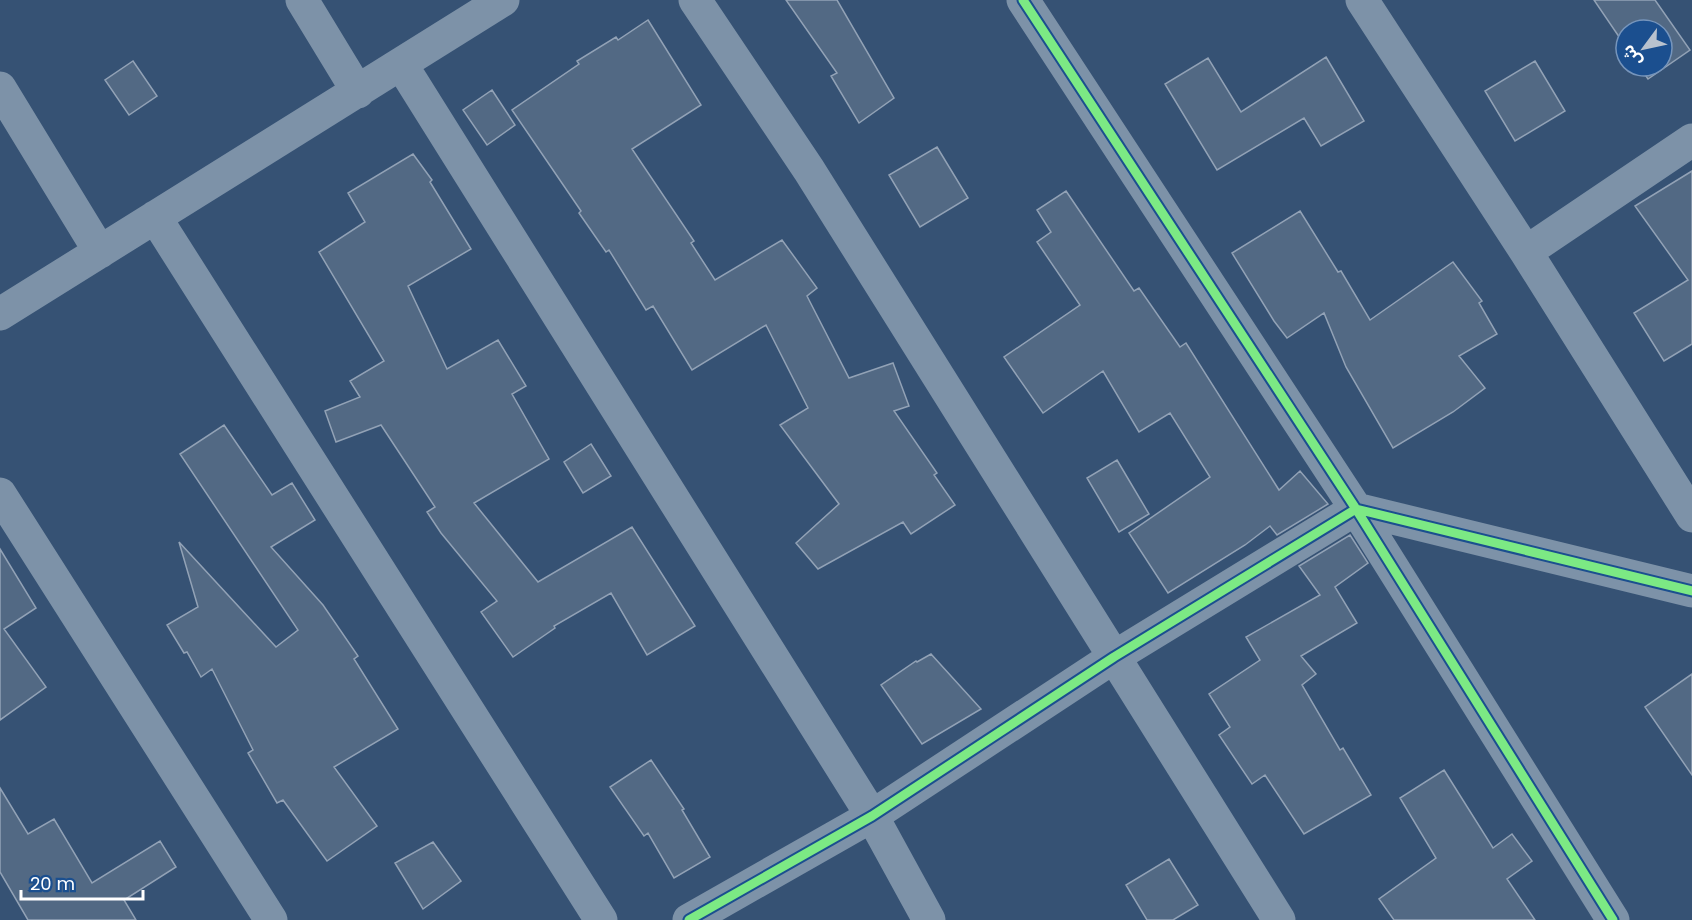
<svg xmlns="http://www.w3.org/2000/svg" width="1692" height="920" font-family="Poppins,'Noto Sans Arabic',sans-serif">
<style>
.building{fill:#526984;stroke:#92a2b6;stroke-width:1.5}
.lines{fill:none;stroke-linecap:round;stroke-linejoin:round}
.street{stroke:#7d92a8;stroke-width:33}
.cycleway-casing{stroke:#1b4f8f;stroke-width:13}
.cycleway{stroke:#7ce984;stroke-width:9}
</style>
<rect width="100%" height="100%" fill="#365274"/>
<path class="building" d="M786 0H837L894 98 859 123 831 76 837 73Z
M1594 0H1655L1690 50 1648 79 1639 66H1662V30H1626V47Z
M648 20 701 105 632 149 694 241 691 243 715 280 782 240 817 288 807 296 849 378 893 363 909 406 894 411 937 473 934 475 955 505 911 534 903 522 818 569 796 543 839 504 780 425 808 408 766 325 692 370 653 306 646 310 609 250 606 252 579 213 581 211 512 110 579 64 577 61 616 37 618 40Z
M1326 57 1364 121 1321 146 1304 118 1217 170 1165 84 1208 58 1241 112Z
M133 61 157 96 129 115 105 80Z
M1535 61 1565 111 1515 141 1485 91Z
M492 90 515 125 487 145 463 110Z
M937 147 968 198 920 227 889 175Z
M413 154 432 180 430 182 471 249 408 286 447 369 498 340 526 386 512 394 549 459 474 503 538 582 632 527 695 626 647 655 611 593 554 626 555 628 513 657 481 612 497 601 441 533 427 512 435 507 381 425 336 442 325 411 360 397 350 381 384 361 319 252 365 222 348 193Z
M1692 171V344L1664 361 1634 313 1688 280 1635 206Z
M1066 191 1134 291 1139 288 1180 347 1186 343 1279 490 1300 471 1328 504 1277 535 1270 526 1245 545 1168 593 1129 533 1210 477 1170 413 1139 432 1103 371 1043 413 1004 357 1080 305 1037 242 1051 232 1037 210Z
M1300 211 1338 272 1341 271 1370 320 1453 262 1482 301 1479 303 1497 334 1459 356 1485 388 1453 412 1393 448 1346 367 1324 313 1287 338 1274 321 1232 253Z
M224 425 272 495 292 483 315 520 271 547 323 605 358 656 354 659 398 729 334 767 377 826 327 861 283 800 277 803 248 753 253 750 212 669 201 677 187 652 184 653 167 625 198 607 179 542 276 647 298 630 180 454Z
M591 444 611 476 583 493 564 462Z
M1117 460 1149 514 1119 532 1087 478Z
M1350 535 1368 563 1335 587 1357 623 1301 656 1316 674 1302 685 1340 750 1343 748 1371 795 1304 834 1265 775 1252 784 1219 735 1230 727 1209 694 1260 660 1246 637 1320 595 1299 566Z
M0 549 36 608 4 629 46 687 0 720Z
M931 654 981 709 922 744 881 685 916 661 917 662Z
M1692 674V775L1645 707Z
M651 760 684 809 682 810 710 857 674 878 648 833 644 836 610 787Z
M1444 770 1493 848 1512 834 1532 861 1507 879 1535 920H1394L1379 899 1436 858 1400 798Z
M0 788 28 834 54 819 92 883 160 841 176 867 124 900 136 920H28L0 872Z
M433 842 461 881 423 909 395 863Z
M1169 859 1198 905 1173 920H1147L1126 885Z"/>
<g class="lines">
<path class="street" d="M302 0 358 92
M695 0 809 170 1279 920
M1023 0 1356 509 1613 920
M1362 0 1526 252 1692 516
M401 64 872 816 929 920
M0 88 100 252
M155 217 601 920
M1526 252 1692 140
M0 314 503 0
M0 494 271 920
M689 920 872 816 1114 657 1356 509 1692 591"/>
<defs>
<path id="cycleway" d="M1023 0 1356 509 1613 920
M689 920 872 816 1114 657 1356 509 1692 591"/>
</defs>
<use href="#cycleway" class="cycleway-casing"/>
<use href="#cycleway" class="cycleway"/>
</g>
<g transform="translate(1644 48) rotate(237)"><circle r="28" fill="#1b4f8f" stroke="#7695bc" stroke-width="1.5"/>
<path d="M0-4.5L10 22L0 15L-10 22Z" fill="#b9c2ce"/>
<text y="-9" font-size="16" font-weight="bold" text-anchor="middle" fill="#ffffff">ش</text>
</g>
<path d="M21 890v9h122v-9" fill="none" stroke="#ffffff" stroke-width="3"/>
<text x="30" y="890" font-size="18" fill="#ffffff" stroke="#1b4f8f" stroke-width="4.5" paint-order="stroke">20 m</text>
</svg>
